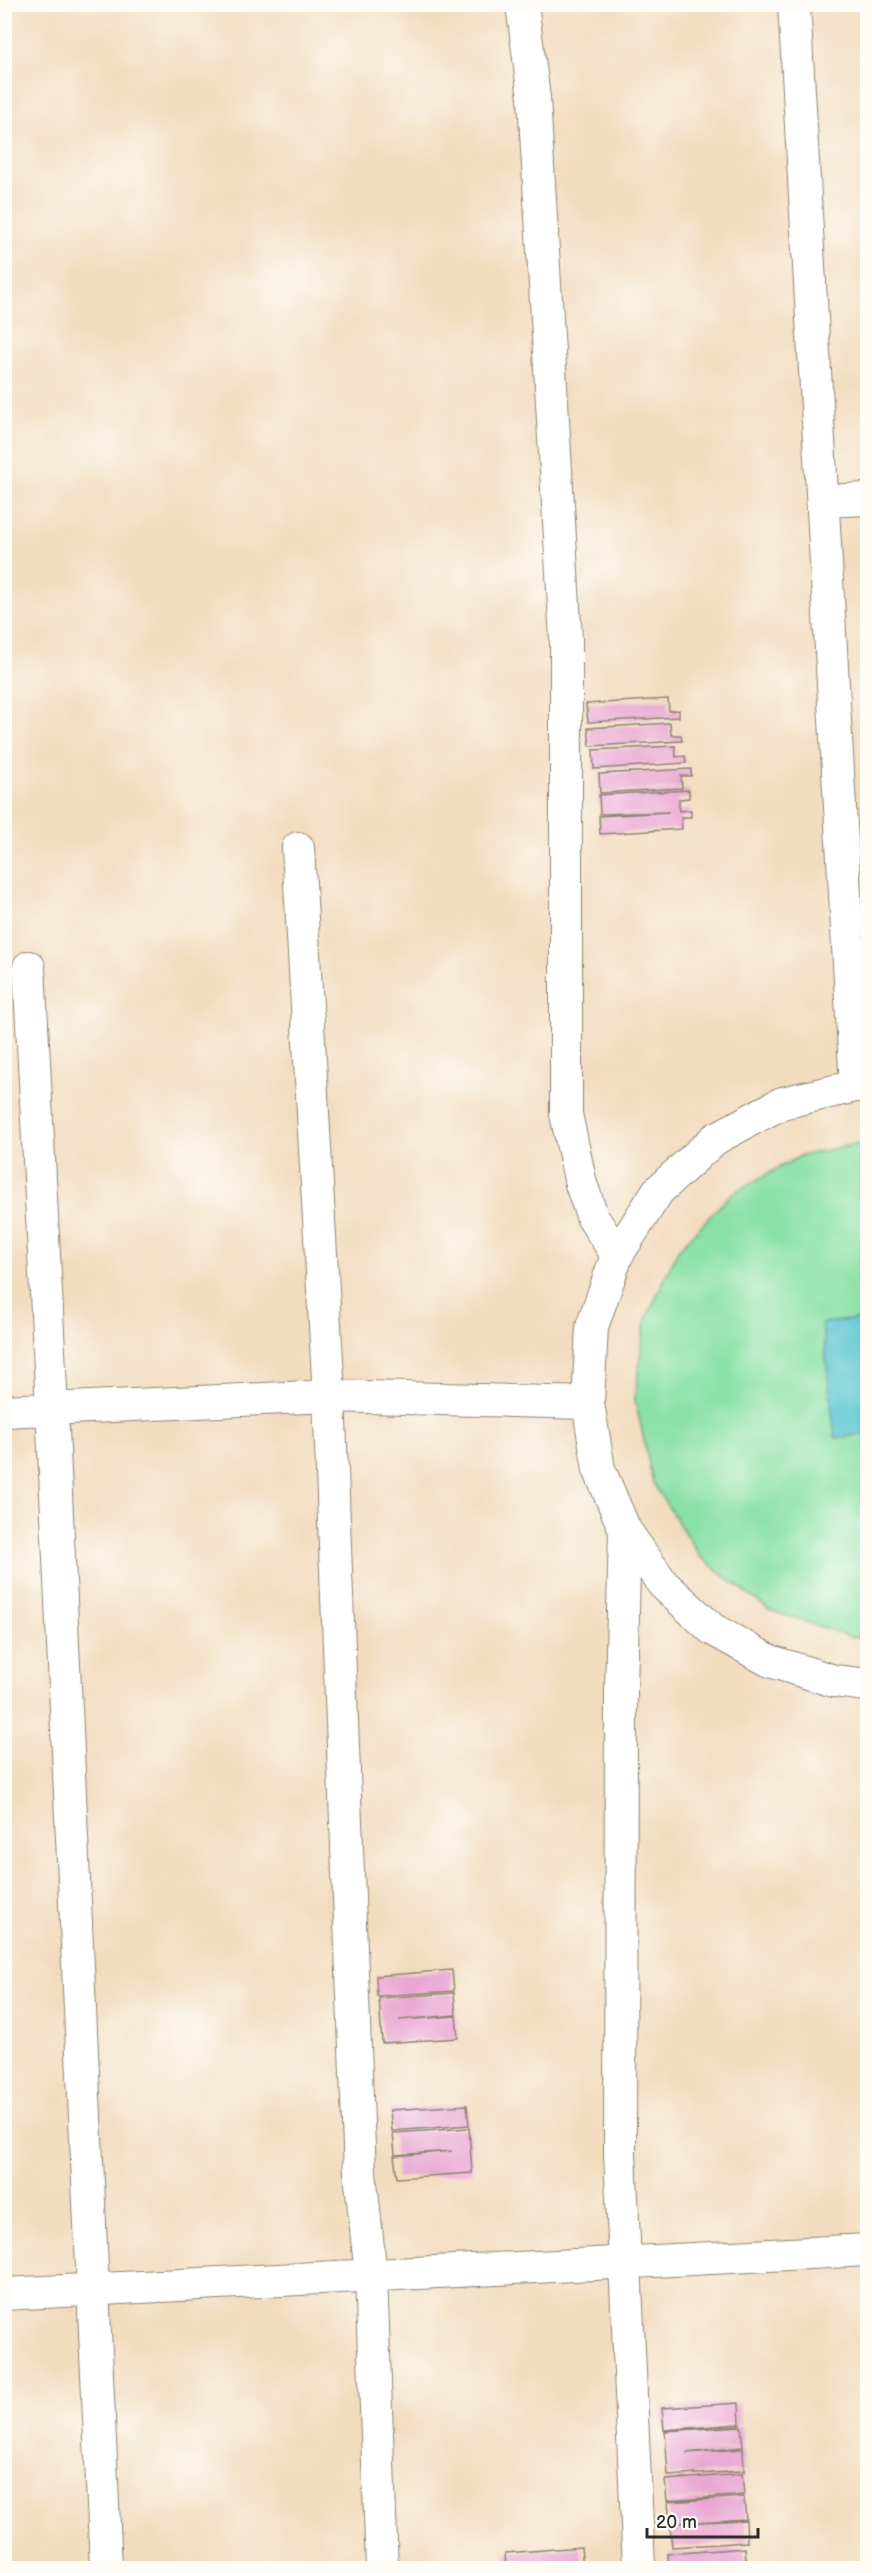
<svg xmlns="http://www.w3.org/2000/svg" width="872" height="2573" font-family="'Balsamiq Sans',sans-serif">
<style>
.green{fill:#89e1a5;stroke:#5a8668;stroke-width:1.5}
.water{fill:#59c5d1;stroke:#42787e;stroke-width:1.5}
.building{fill:#e9a6d3}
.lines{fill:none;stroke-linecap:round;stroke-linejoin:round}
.minor-casing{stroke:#8e8474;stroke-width:34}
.minor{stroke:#fff;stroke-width:32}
</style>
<rect width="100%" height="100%" fill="#fdfcf7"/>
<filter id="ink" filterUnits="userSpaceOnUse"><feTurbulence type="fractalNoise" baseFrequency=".0167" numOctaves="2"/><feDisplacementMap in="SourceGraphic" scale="12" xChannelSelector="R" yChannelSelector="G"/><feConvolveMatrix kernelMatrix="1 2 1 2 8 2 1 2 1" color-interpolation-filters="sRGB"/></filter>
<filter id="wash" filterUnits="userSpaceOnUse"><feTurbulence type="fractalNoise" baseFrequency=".008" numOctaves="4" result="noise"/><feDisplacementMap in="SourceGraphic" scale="24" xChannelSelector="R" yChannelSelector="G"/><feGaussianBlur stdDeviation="1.35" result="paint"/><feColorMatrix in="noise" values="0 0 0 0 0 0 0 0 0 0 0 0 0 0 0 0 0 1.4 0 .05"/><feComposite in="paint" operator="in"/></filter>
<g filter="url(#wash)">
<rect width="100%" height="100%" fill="#f2dcbe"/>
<path class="green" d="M867 1142V1636L851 1637 769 1610 700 1557 653 1483 635 1399 645 1321 678 1250 731 1194 800 1156Z"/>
<path class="water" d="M867 1318V1434L835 1438 822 1323Z"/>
<g id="blocks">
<path class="building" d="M668 699 669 711 679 710V717L588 722 586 704Z
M670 723 671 735H681L682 741 590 746 588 728Z
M675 746 676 757 685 756 686 763 594 769 593 750Z
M691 769V776H681L682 788 600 793 599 774Z
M689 790V798L679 799V811L691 810V817H681L682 829 600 834 599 816 669 812 600 814 599 795Z
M452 1970 454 1991 377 1996 376 1976Z
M454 1993 456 2015 399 2020 456 2016 458 2038 382 2043 379 1998Z
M467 2105 469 2125 392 2131 390 2110Z
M469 2128 472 2173 397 2178 394 2156 452 2151 395 2155 393 2133Z
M739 2403 740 2424 664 2430 662 2408Z
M741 2426 743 2447 686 2453 743 2449 744 2471 668 2476 665 2431Z
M742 2474 744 2495 667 2501 665 2480Z
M744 2497 746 2519 680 2523 746 2520 747 2542 672 2547 668 2502Z
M581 2547 583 2568H506L505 2553Z
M745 2548 747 2568H669L668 2554Z"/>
</g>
</g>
<g filter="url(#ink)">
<use href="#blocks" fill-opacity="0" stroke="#8e8474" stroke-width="1.5"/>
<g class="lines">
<defs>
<path id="minor" d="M522 4 534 98 566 640V1114L581 1184 593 1218 617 1255
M794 4 856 1086
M823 501 868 499
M298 848 329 1396 360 2173 371 2275 382 2568
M29 967 52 1408 106 2568
M868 1086H856L782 1103 715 1139 658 1191 617 1255 592 1327 588 1403 599 1469 625 1530 663 1584 712 1629 770 1661 834 1681 868 1685
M4 1411 329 1396 588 1403
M625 1530 621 1692 620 2154 639 2568
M4 2294 868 2250"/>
</defs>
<use href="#minor" class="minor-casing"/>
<use href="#minor" class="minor"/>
</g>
</g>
<rect width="872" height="2573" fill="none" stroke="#fdfcf7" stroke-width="24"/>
<path d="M647 2528v9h111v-9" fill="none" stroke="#2b2b2b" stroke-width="3"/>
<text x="656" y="2528" font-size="18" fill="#2b2b2b" stroke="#fdfcf7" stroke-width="4.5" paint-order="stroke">20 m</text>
</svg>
